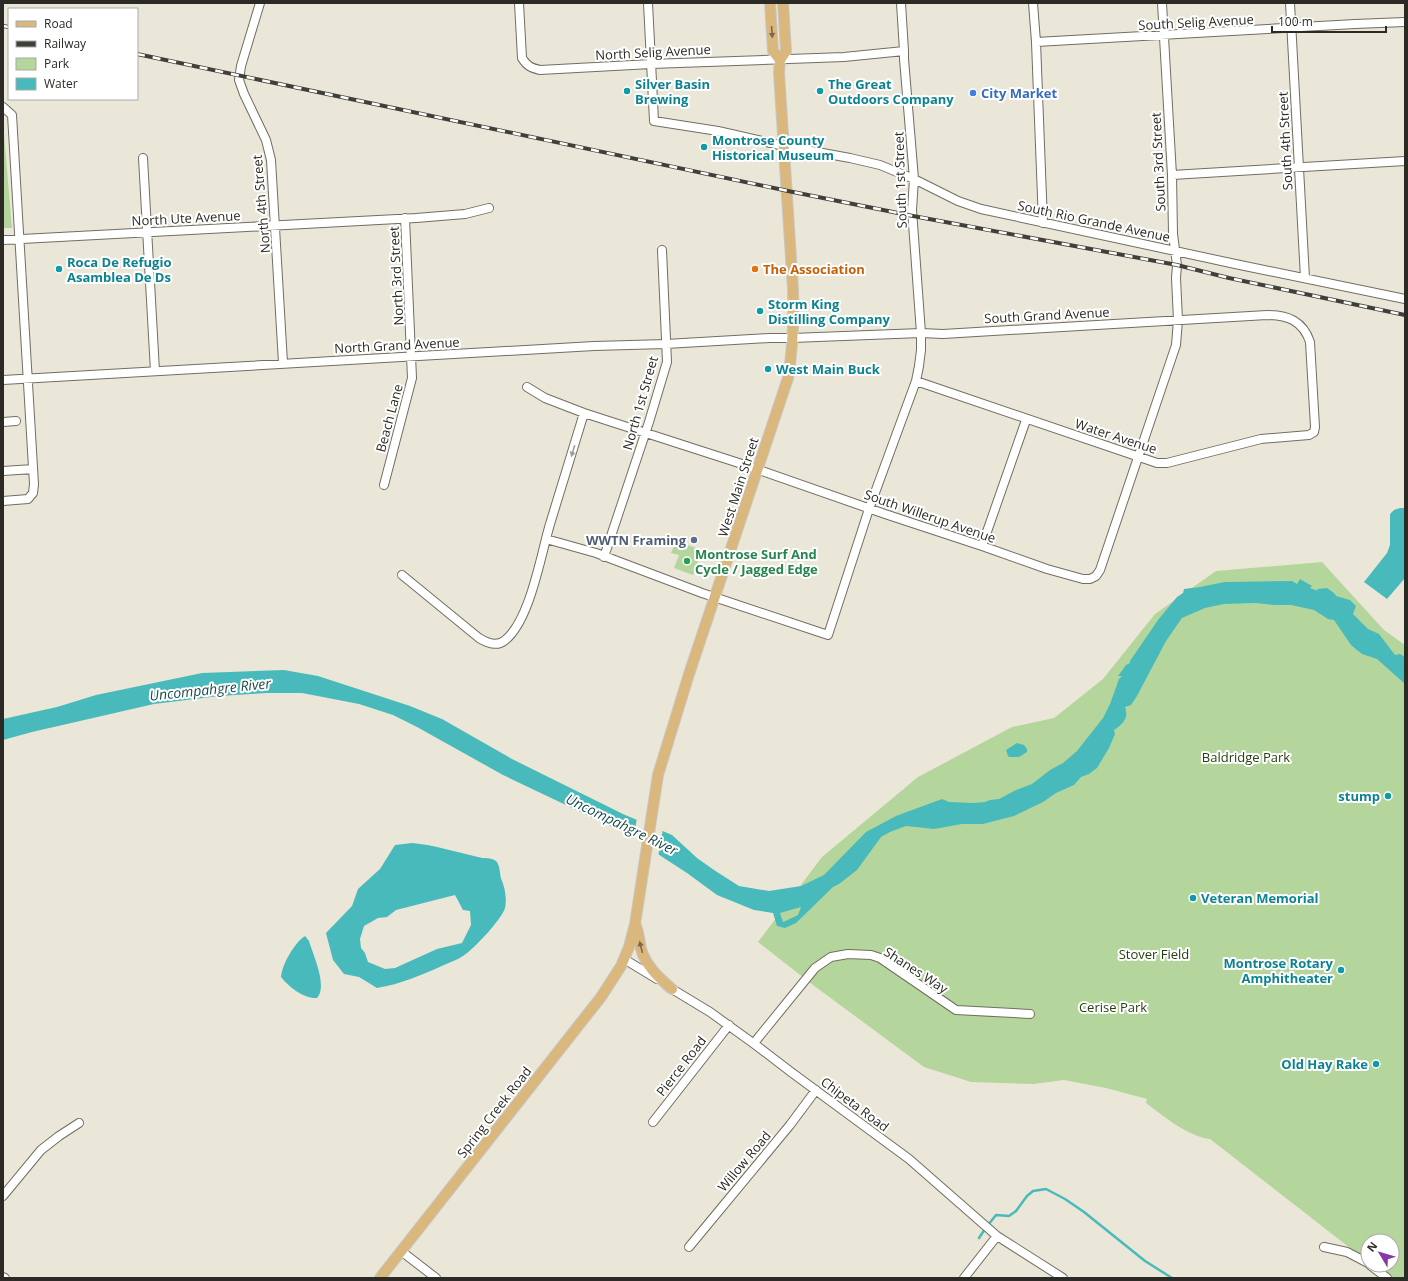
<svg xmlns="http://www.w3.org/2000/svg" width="1408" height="1281" font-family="'Open Sans',sans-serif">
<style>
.green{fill:#b4d69c}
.water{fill:#49babb;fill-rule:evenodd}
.pier{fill:#ebe7d8}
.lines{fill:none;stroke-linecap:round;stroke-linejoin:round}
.stream{stroke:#49babb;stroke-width:2.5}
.minor-casing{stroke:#716e61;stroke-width:10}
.major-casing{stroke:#c8c8c6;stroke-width:12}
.minor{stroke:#fff;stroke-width:8}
.major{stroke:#d9b77d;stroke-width:10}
.rail-casing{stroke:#403f38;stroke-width:4}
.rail{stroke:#fff;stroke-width:2.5;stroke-dasharray:8;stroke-linecap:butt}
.oneway{fill:#79694c}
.oneway2{fill:#a09f9c}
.culture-dot{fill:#0f9aa8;stroke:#fff;stroke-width:1.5}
.shop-dot{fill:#3f7fe0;stroke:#fff;stroke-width:1.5}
.food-dot{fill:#e8710a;stroke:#fff;stroke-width:1.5}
.service-dot{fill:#5c6f8a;stroke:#fff;stroke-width:1.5}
.leisure-dot{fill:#2e9e5b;stroke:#fff;stroke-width:1.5}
.labels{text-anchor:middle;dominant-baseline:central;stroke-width:4;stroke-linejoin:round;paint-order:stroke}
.street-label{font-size:13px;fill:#2b2a24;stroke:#fff}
.culture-label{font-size:13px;font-weight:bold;fill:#0d838f;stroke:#fff;text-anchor:start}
.shop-label{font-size:13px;font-weight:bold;fill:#366cbe;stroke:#fff;text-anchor:start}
.food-label{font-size:13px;font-weight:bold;fill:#c56008;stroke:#fff;text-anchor:start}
.service-label{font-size:13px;font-weight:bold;fill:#4e5e75;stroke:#fff;text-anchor:end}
.leisure-label{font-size:13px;font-weight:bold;fill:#27864d;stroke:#fff;text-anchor:start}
.park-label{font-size:13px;fill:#263f10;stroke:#fff}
.water-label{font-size:14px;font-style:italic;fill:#194b4b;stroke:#fff}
</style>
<rect width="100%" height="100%" fill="#ebe7d8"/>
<path class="green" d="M3 122 12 228H3Z
M676 541 702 550 693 575 674 568 679 555 671 553Z
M1322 562 1384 630 1405 645V1278H1389L1372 1265H1392V1241H1368V1262L1210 1139C1189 1137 1163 1116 1146 1103L1147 1099 1106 1088 1064 1080 1033 1084 971 1082 924 1067 813 985 758 942 822 857 918 777 1012 727 1054 718 1103 679 1155 614 1216 571Z"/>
<path class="water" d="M1400 508H1405V578L1387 599 1364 582 1387 553 1390 545V514L1394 510Z
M1300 579 1312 586 1310 588 1318 591 1317 589 1327 588 1334 593 1336 596 1350 600 1356 606 1353 614 1368 629 1379 634 1395 655 1400 654 1405 657V684L1377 659 1362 654 1357 650 1351 645 1334 620 1328 619 1314 610 1291 605H1274L1255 603 1224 604 1205 608 1182 618 1166 641 1137 696 1131 705 1125 707C1129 718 1123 724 1114 730L1115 734 1109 748 1097 768 1089 774 1081 777 1074 785 1056 793 1043 802 1014 816 983 824H962L934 829 906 826 890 832 881 837 857 870 839 884 833 887 796 923 785 928 777 926 773 913 754 910 717 895 687 873 627 834 503 775 417 727 393 715 359 704 302 693H267L219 696 154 704 32 732 3 740V719L57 707 96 695 202 673 284 670 318 676 410 706 442 719 512 759 623 814 672 835 697 858 714 870 739 886 769 891 801 886 824 875 866 832 896 816 942 799 949 802 974 803 985 802 990 800 999 799 1016 790 1032 784 1050 770 1063 763 1077 751 1103 718 1110 704 1119 679 1122 676H1118L1126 665 1130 663V661L1158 620 1177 597 1183 593 1184 589 1200 587 1225 582 1292 581 1297 584ZM801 907 798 915 783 922 780 913Z
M1017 743 1024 745 1027 749V752L1019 757H1009L1008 756 1006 750Z
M412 843C435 845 456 852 478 857 484 859 491 857 496 861 501 866 499 875 502 881 505 888 507 900 505 908 502 919 473 950 463 956 457 960 450 962 444 965 422 975 401 984 377 988L359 977 344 974 333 960 326 933 352 906 358 889 380 869 395 845ZM455 895 463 910 470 911 471 925 462 943 437 949 395 968 385 969 368 962 365 953 361 948 360 939 364 926 378 918 387 917 396 910Z
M305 936 309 941C313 955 328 986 317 998 304 999 289 987 281 977 282 965 294 943 305 936Z"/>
<path class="pier" d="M637 818 663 829 658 857 633 841Z"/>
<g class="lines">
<path class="stream" d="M988 1225 996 1215 1009 1216 1016 1211 1027 1196 1033 1191 1046 1189 1065 1199 1084 1212 1145 1261 1172 1278
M979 1238 985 1229"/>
<defs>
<path id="minor" d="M260 3 241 66 239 80 244 94 266 140 271 160 283 363
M519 3 522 58C527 66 531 68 540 70L651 64 844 57 904 51
M648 3 654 121 718 131 784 146 850 158 880 165 914 179 958 201 981 209 1240 265 1405 299
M1033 3 1036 42 1043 223
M1290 3 1305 278
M1036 42 1355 24 1405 22
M3 107 12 115 34 484 33 493 28 499 3 501
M143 158 155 371
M1172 175 1405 161
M3 240 416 218 465 214 489 208
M3 380 594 346 666 344 769 338H792L921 333 943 334 1267 315C1288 315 1303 321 1310 342L1315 427 1314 432 1309 435 1261 439 1167 463H1157L916 381
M527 387 545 398 584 413 745 465 885 514 982 546 1047 569 1083 579H1090L1096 576 1100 570 1176 345 1178 320 1176 278 1177 265 1173 234 1172 175 1162 3
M3 422 16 421
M3 471 33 469
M384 485 412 378 405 218
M546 539 596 553 702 593 828 635 869 509 916 381 919 366 921 350V333L912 210 914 179 904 59V51L901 3
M982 546 1026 420
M604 557 649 422 667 362 662 250
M402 575 479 638C487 643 496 647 504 641 530 622 541 554 550 524 561 487 573 450 584 413
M624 959 657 979
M667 986 710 1012 757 1046 791 1072 909 1159 997 1236 1063 1278
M754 1043 815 968 831 957 848 954 871 955 880 958 956 1010 1030 1014
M653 1122 729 1025
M3 1196 41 1150 59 1136 79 1123
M689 1247 790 1125 816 1090
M1324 1247 1347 1252 1368 1263
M401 1251 436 1278
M1370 1265 1387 1278
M3 1277 5 1278
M964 1278 997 1236"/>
<path id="major" d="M770 3 773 51 780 60
M635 924C639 931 639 940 641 949 646 966 659 978 672 989
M380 1278 601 997 621 966 629 947 635 924 658 775 689 674 788 378C793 348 794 319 793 289L779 73 780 60 786 51 783 3"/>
</defs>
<use href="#minor" class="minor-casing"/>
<use href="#major" class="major-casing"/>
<use href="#minor" class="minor"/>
<use href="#major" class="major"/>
<defs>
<path id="rail" d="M3 26 9 27
M137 54 788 191 913 216 1177 265 1229 278 1405 315"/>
</defs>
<use href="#rail" class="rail-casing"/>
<use href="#rail" class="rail"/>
</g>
<defs><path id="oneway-solid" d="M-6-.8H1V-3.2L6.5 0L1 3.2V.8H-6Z"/></defs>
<g class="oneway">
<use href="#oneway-solid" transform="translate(772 32) rotate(86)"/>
<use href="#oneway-solid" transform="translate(641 947) rotate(-104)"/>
</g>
<use class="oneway2" href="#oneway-solid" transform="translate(573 451) rotate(107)"/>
<g class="culture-dot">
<circle cx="627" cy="91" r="4"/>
<circle cx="820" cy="91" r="4"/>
<circle cx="704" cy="147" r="4"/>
<circle cx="59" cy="269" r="4"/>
<circle cx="760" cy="311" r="4"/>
<circle cx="768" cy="369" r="4"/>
<circle cx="1388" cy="796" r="4"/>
<circle cx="1193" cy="898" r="4"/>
<circle cx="1341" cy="970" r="4"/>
<circle cx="1376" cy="1064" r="4"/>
</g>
<circle class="shop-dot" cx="973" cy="93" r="4"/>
<circle class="food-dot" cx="755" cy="269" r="4"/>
<circle class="service-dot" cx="694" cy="540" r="4"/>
<circle class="leisure-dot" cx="687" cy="561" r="4"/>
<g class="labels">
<g class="street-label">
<text transform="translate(1196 22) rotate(-3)">South Selig Avenue</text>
<text transform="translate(653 52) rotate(-3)">North Selig Avenue</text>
<text transform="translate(1285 141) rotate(-93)">South 4th Street</text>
<text transform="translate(1158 162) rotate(-93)">South 3rd Street</text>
<text transform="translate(900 180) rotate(-92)">South 1st Street</text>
<text transform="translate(261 204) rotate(-95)">North 4th Street</text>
<text transform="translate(186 218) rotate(-3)">North Ute Avenue</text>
<text transform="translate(1094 221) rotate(12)">South Rio Grande Avenue</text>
<text transform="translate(396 276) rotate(-93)">North 3rd Street</text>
<text transform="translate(1047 315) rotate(-3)">South Grand Avenue</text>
<text transform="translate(397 345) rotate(-3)">North Grand Avenue</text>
<text transform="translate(640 403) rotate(-74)">North 1st Street</text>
<text transform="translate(389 418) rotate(-75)">Beach Lane</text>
<text transform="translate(1116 436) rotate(18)">Water Avenue</text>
<text transform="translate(738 487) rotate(-72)">West Main Street</text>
<text transform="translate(930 516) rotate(19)">South Willerup Avenue</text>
<text transform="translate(916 970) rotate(33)">Shanes Way</text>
<text transform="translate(681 1066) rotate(-52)">Pierce Road</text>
<text transform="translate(855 1104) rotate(37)">Chipeta Road</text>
<text transform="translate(494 1112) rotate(-52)">Spring Creek Road</text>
<text transform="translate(744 1161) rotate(-50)">Willow Road</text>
</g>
<g class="culture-label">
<text x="635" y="84">Silver Basin<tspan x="635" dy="15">Brewing</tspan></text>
<text x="828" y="84">The Great<tspan x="828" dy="15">Outdoors Company</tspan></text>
<text x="712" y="140">Montrose County<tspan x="712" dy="15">Historical Museum</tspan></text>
<text x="67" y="262">Roca De Refugio<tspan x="67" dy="15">Asamblea De Ds</tspan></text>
<text x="768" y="304">Storm King<tspan x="768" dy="15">Distilling Company</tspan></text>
<text x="776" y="369">West Main Buck</text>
<text x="1380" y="796" text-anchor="end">stump</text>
<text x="1201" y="898">Veteran Memorial</text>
<text x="1333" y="963" text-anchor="end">Montrose Rotary<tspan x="1333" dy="15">Amphitheater</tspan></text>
<text x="1368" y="1064" text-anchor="end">Old Hay Rake</text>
</g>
<g class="shop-label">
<text x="981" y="93">City Market</text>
</g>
<g class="food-label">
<text x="763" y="269">The Association</text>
</g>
<g class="service-label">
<text x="686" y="540">WWTN Framing</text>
</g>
<g class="leisure-label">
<text x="695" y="554">Montrose Surf And<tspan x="695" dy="15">Cycle / Jagged Edge</tspan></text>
</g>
<g class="park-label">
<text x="1246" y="757">Baldridge Park</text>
<text x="1154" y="954">Stover Field</text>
<text x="1113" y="1007">Cerise Park</text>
</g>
<g class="water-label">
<text transform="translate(210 689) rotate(-6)">Uncompahgre River</text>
<text transform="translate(622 824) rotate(26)">Uncompahgre River</text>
</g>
</g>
<rect width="1408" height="1281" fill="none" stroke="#2b2a24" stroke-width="8"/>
<rect x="8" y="8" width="130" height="92" fill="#ffffff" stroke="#aaaaa7"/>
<rect x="16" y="21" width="20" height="6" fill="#d9b77d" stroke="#aaaaa7"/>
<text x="44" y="28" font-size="12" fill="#2b2a24">Road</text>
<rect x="16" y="41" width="20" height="6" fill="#403f38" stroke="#aaaaa7"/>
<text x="44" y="48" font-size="12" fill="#2b2a24">Railway</text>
<rect x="16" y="58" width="20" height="12" fill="#b4d69c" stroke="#aaaaa7"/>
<text x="44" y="68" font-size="12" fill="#2b2a24">Park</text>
<rect x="16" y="78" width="20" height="12" fill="#49babb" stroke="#aaaaa7"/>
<text x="44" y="88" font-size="12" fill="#2b2a24">Water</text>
<g transform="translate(1380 1253) rotate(308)"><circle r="19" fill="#ffffff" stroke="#aaaaa7"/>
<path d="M0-3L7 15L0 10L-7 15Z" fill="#8738a8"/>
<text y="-6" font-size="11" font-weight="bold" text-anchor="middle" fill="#2b2a24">N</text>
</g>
<path d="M1272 26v6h114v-6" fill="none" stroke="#2b2a24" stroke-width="2"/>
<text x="1278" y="26" font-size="12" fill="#2b2a24" stroke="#ffffff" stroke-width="3" paint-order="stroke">100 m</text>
</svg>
